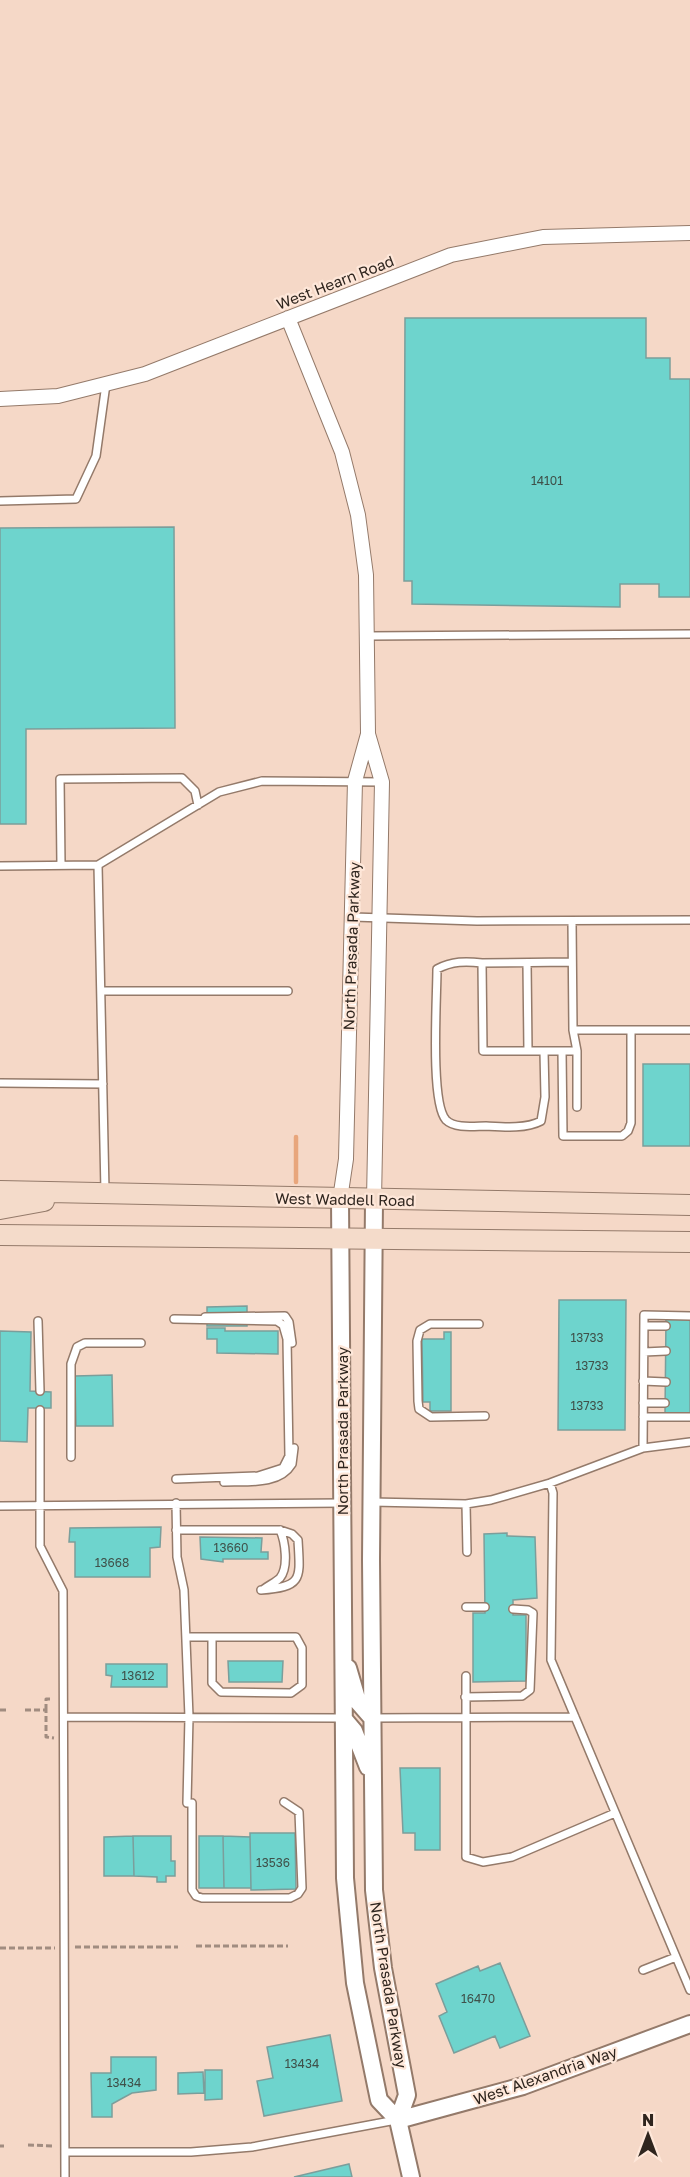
<svg xmlns="http://www.w3.org/2000/svg" width="690" height="2177" font-family="'Golos Text',sans-serif">
<style>
.lines{fill:none;stroke-linecap:round;stroke-linejoin:round}
.stream{stroke:#e8a67c;stroke-width:4.5}
.building{fill:#6ed4cd;stroke:#7b9e9b;stroke-width:1.5}
.service-casing{stroke:#947a6a;stroke-width:10}
.minor-casing{stroke:#947a6a;stroke-width:16}
.tertiary-casing{stroke:#947a6a;stroke-width:20}
.secondary-casing{stroke:#947a6a;stroke-width:22}
.path{stroke:#a18c80;stroke-width:3;stroke-dasharray:6 3;stroke-linecap:butt}
.service{stroke:#fff;stroke-width:7}
.minor{stroke:#fff;stroke-width:14}
.tertiary{stroke:#fff;stroke-width:16}
.secondary{stroke:#f4dbca;stroke-width:20}
.labels{text-anchor:middle;dominant-baseline:central;stroke-width:4.5;stroke-linejoin:round;paint-order:stroke}
.number-label{font-size:12px;fill:#3f514a}
.street-label{font-size:15px;fill:#2f251e;stroke:#fee7d9}
</style>
<rect width="100%" height="100%" fill="#f5d8c7"/>
<g class="lines">
<path class="stream" d="M296 1182V1137"/>
</g>
<path class="building" d="M405 318H646V358H670V379H690V597H659V584H620V607L412 604V581H404Z
M174 527 175 728 26 729V824H0V528Z
M643 1064H690V1146H643Z
M559 1300H626L625 1430H558Z
M247 1306V1326H207V1307Z
M666 1317H690V1414H665Z
M666 1317H690V1414H665Z
M207 1328H225V1331H278V1354L217 1353V1339H207Z
M0 1331 31 1332 30 1391 51 1392V1408H28L27 1442 0 1441Z
M444 1332H451V1411H430V1402H423L422 1339H444Z
M112 1375 113 1426H76L75 1376Z
M161 1527 160 1547 150 1548V1577H75V1542H69L70 1528Z
M507 1533V1536L535 1537 537 1598 513 1600V1615H526V1681L473 1682V1613H485L484 1534Z
M200 1537 262 1538 261 1552H268V1559H223V1562L201 1559Z
M228 1661H283L282 1682H229Z
M106 1664H167V1687H111L112 1676 106 1675Z
M400 1768H440V1850H415V1833H403Z
M250 1833H295L296 1889 251 1890Z
M133 1836H171V1861H175V1876H166V1882H157V1877L134 1876Z
M133 1836 134 1876H104V1837Z
M199 1836H223L224 1888H199Z
M223 1836 250 1837 251 1888H224Z
M500 1963 530 2036 500 2048 495 2036 454 2053 439 2016 447 2012 436 1984 478 1966 480 1971Z
M330 2035 342 2101 264 2116 257 2081 273 2078 267 2047Z
M111 2057H156V2090L132 2093 121 2099 112 2104V2117H92L91 2073H111Z
M205 2070H222V2099L205 2100Z
M203 2072 204 2093 178 2094V2073Z
M349 2164 352 2177H294Z"/>
<g class="lines">
<defs>
<path id="service" d="M0 501 76 499 96 456 106 384
M369 636 690 634
M61 865 60 779 182 778 195 791 198 805
M98 865 219 792 262 781 382 782
M0 866 98 865 105 1191
M353 917 477 921 690 920
M572 921 573 1030H690
M571 962 482 963 483 1051H577L573 1030
M482 963C466 961 452 961 437 969 437 997 430 1103 446 1120 455 1129 475 1126 486 1126 503 1127 526 1129 541 1121L545 1097 544 1051
M527 963 528 1051
M101 991H288
M562 1051 563 1136H622L628 1131 631 1123V1030
M0 1083 103 1084
M577 1107V1051
M205 1317 285 1316 289 1322 292 1343
M174 1319 277 1321 283 1325 287 1339 289 1456 283 1468 258 1476 176 1479
M38 1321 40 1391
M479 1324H430L420 1330 417 1341 418 1401 419 1409 431 1417 485 1416
M644 1326H666
M644 1352 666 1351
M643 1381 666 1382
M643 1403H665
M40 1410V1546L63 1591 65 2177
M643 1417H690
M643 1448 644 1315 690 1316
M71 1457V1364L77 1347 85 1343H141
M224 1482C246 1481 279 1486 292 1464L294 1448
M550 1483 553 1493 551 1660 690 1990
M372 1502 466 1504 491 1500 550 1483 643 1448 690 1442
M176 1503 177 1557 184 1590 189 1717 187 1803
M466 1504 467 1552
M0 1506 342 1503
M176 1530H280L292 1534 298 1540C300 1578 304 1587 261 1590
M264 1589C269 1585 276 1582 280 1578 289 1567 285 1541 280 1530
M466 1607H485
M186 1637H296L302 1648V1685L291 1693 221 1692 212 1683V1637
M466 1676V1857L483 1862 512 1857 615 1813
M465 1697 522 1696 530 1690 533 1613 528 1610 513 1609
M64 1717 343 1718
M372 1718 575 1717
M192 1803V1890L196 1896 202 1898H290L298 1894 302 1888 299 1812 284 1802
M643 1970 676 1957
M65 2152H191L252 2147 396 2120"/>
<path id="minor" d="M288 318 342 452 358 515 366 575 368 734 382 782 374 1200
M0 399 58 396 145 374 451 255 543 237 690 233
M340 1199 346 1159 355 781 368 734"/>
<path id="tertiary" d="M340 1199 345 1878 355 1983 379 2100 398 2120 411 2177
M374 1200 371 1560 374 1890 383 1968 407 2095 398 2120
M348 1668 358 1702 372 1718
M343 1718 354 1731 368 1767
M398 2120 523 2086 690 2024"/>
<path id="secondary" d="M0 1191 690 1205
M0 1209 44 1201
M0 1235 690 1242"/>
</defs>
<use href="#service" class="service-casing"/>
<use href="#minor" class="minor-casing"/>
<use href="#tertiary" class="tertiary-casing"/>
<use href="#secondary" class="secondary-casing"/>
<path class="path" d="M0 1710H8
M25 1710H46V1737L54 1738
M46 1710V1699H53
M196 1946H288
M75 1947H178
M0 1948H55
M28 2145 54 2146
M0 2146H4"/>
<use href="#service" class="service"/>
<use href="#minor" class="minor"/>
<use href="#tertiary" class="tertiary"/>
<use href="#secondary" class="secondary"/>
</g>
<g class="labels">
<g class="number-label">
<text x="547" y="480">14101</text>
<text x="587" y="1337">13733</text>
<text x="592" y="1365">13733</text>
<text x="587" y="1405">13733</text>
<text x="231" y="1547">13660</text>
<text x="112" y="1562">13668</text>
<text x="138" y="1675">13612</text>
<text x="273" y="1862">13536</text>
<text x="478" y="1998">16470</text>
<text x="302" y="2063">13434</text>
<text x="124" y="2082">13434</text>
</g>
<g class="street-label">
<text transform="translate(335 282) rotate(-21)">West Hearn Road</text>
<text transform="translate(351 946) rotate(-88)">North Prasada Parkway</text>
<text transform="translate(345 1199) rotate(1)">West Waddell Road</text>
<text transform="translate(342 1431) rotate(-90)">North Prasada Parkway</text>
<text transform="translate(389 1985) rotate(81)">North Prasada Parkway</text>
<text transform="translate(545 2075) rotate(-19)">West Alexandria Way</text>
</g>
</g>
<g transform="translate(648 2135)" stroke="#fee7d9" stroke-width="4.5" paint-order="stroke">
<path d="M0-4.5L10 22L0 15L-10 22Z" fill="#2f251e"/>
<text y="-9" font-size="16" font-weight="bold" text-anchor="middle" fill="#2f251e">N</text>
</g>
</svg>
